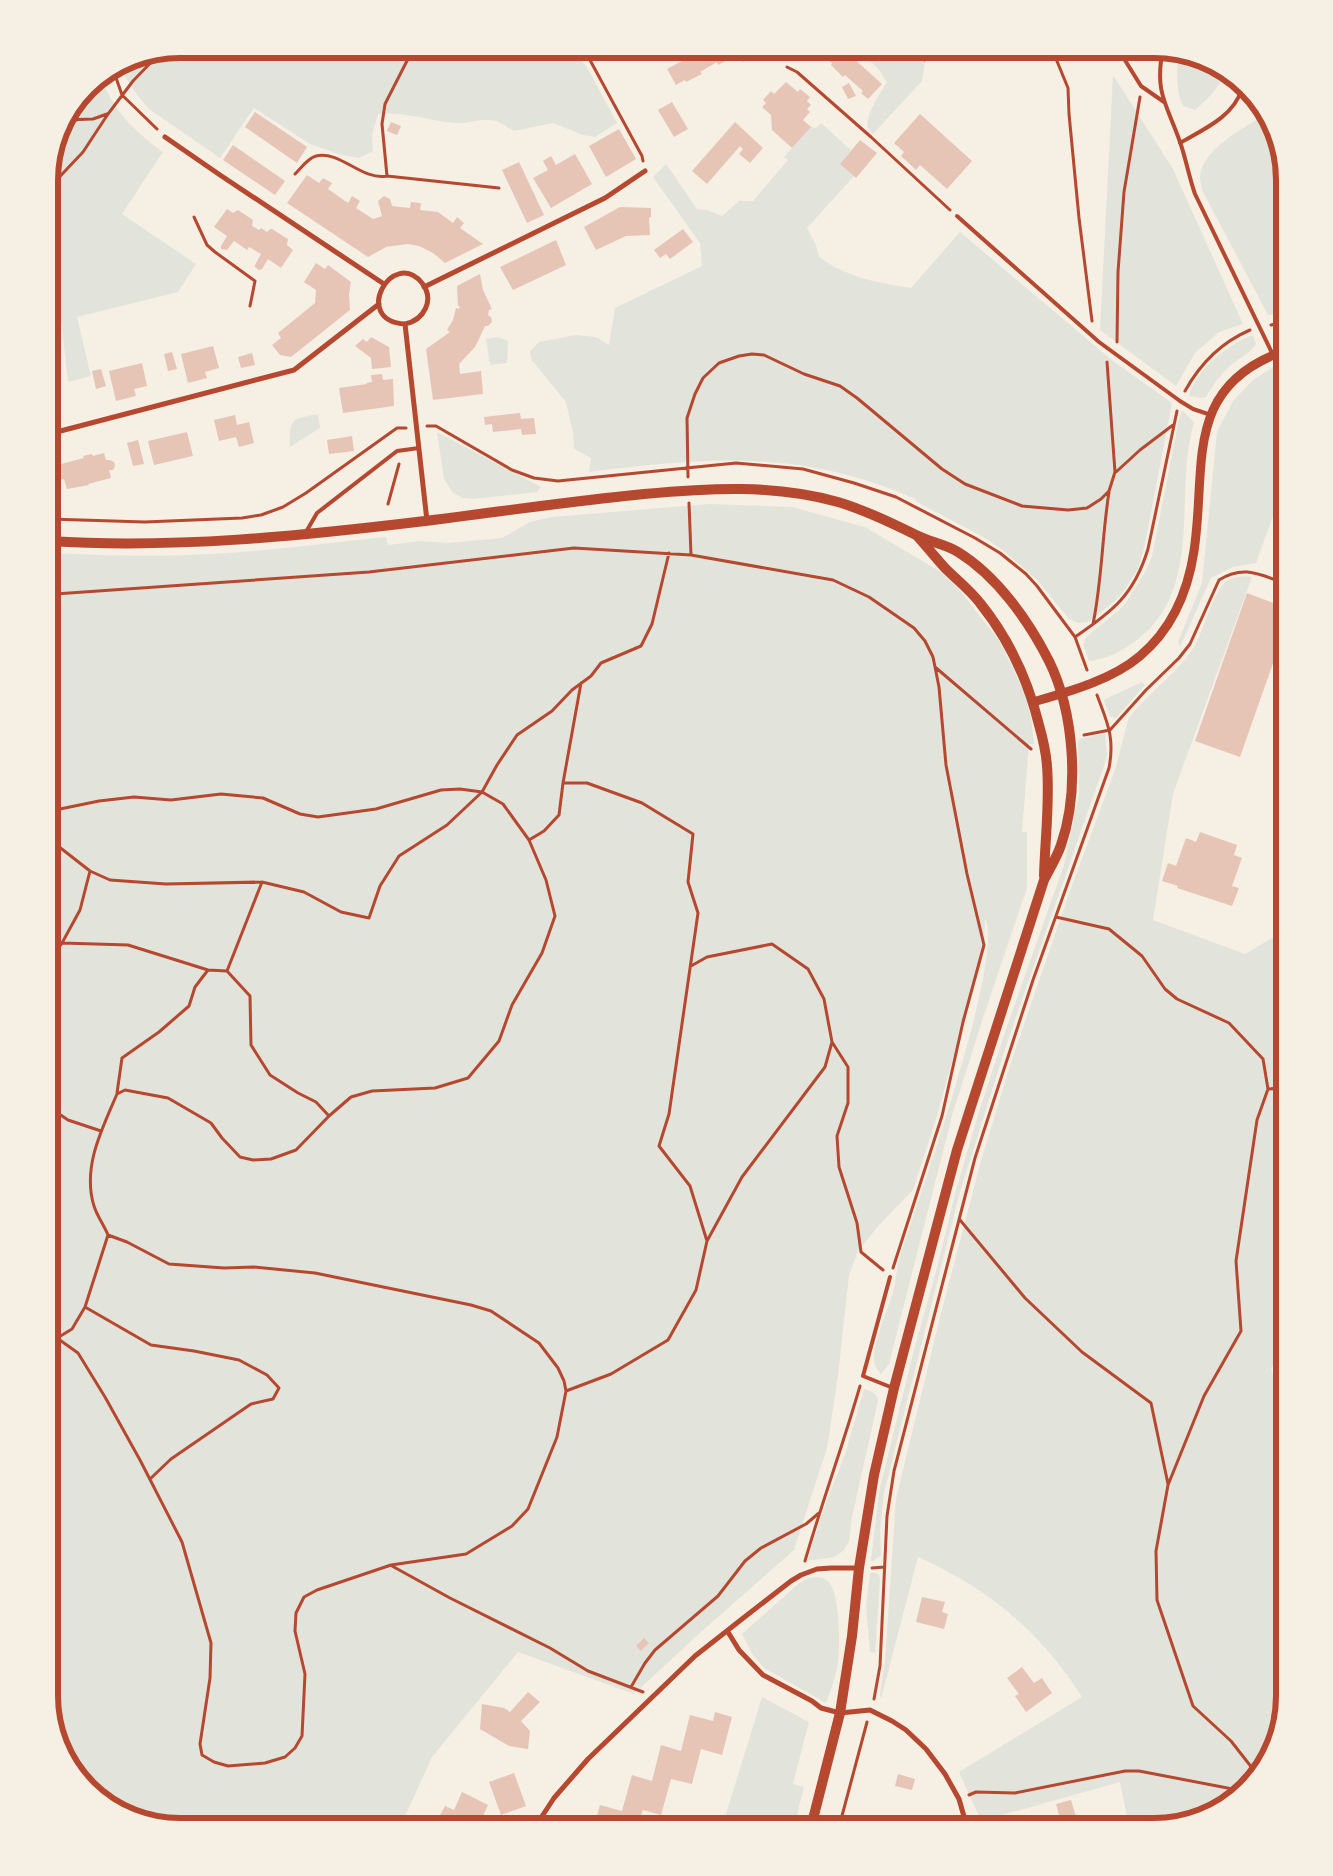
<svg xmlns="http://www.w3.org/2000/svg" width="1333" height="1876" font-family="Arial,sans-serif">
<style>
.green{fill:#e2e4dc}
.building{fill:#e6c5b7}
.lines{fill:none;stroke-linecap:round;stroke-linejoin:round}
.path{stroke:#b5482f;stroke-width:3}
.service{stroke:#b5482f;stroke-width:4}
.minor{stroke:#b5482f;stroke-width:5}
.tertiary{stroke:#b5482f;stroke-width:9}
.secondary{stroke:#b5482f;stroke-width:10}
.rim{fill:none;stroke:#b5482f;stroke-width:6}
</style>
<rect width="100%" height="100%" fill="#f6efe4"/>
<path class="green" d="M179 49H573L588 69 617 123 595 137 583 135 553 123 514 131C506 127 499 120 489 120 479 119 468 124 455 123 429 121 404 111 378 114L372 135 373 151 359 158 338 154 310 144 254 108 220 158 149 109 138 96 118 66 130 59Z
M859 49H927L922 81 873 134 867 127C867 111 879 96 887 82L879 70Z
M1179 54 1219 66 1225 72C1220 87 1207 100 1195 110L1183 106C1176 92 1176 70 1179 54Z
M1113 75 1173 169 1243 324 1219 332 1195 353 1176 386 1100 330Z
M100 77C115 112 133 130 163 152L122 214 196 264 178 292 77 317 91 376 68 382 60 310 49 312V170L62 122 93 81Z
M1267 114 1284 179V313L1268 315 1202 190C1202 186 1200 182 1200 178 1200 150 1246 126 1267 114Z
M821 123 851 150 840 164 854 176 807 228 816 245 819 257C846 277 878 283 911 288L960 232 1113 361 1172 403 1145 544 1138 569 1123 592 1115 601 1088 622 1079 623 1069 619 1037 580 1005 552 987 539 915 501 916 499C801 449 710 457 589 472L591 458 574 449 573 433 566 402 531 359 530 351 539 342 576 335 596 337 609 345 615 308 702 266 700 243 653 177 666 164 697 209 707 210 722 216 739 201H753L788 160 784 157 811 127 816 128Z
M1253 335 1256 344C1251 353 1239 358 1231 365 1221 374 1213 384 1206 397L1201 398 1189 396C1195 370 1230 343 1253 335Z
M498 337 508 341 507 363 490 365 486 339Z
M1284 363V486L1256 563 1233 567 1211 578 1180 647 1178 642 1202 583 1217 432 1233 401 1253 380 1273 367Z
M1182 410 1194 422C1173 493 1205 588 1137 640 1121 651 1108 659 1089 661L1083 644 1086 637 1119 610 1127 601 1146 570 1152 556 1179 419Z
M318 414 320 428 290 447C289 419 291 419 318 414Z
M437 432 541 487 537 492 474 499 463 498 453 493 444 479Z
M710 504 792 507 865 527 941 572 962 593 1000 642 1024 691 1031 718 1034 744H1029L1022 832H1027V888L982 1021 952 1116 889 1364 881 1374C879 1372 876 1368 875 1365 869 1351 889 1307 893 1292 896 1279 897 1266 901 1254 918 1200 1005 959 985 918L984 945 963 1022 937 1116 913 1190 880 1224 858 1251 849 1275 838 1376 827 1448 794 1550 701 1632 634 1694 518 1652 432 1757 403 1821 414 1827H171L114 1810 66 1762 49 1697V553C95 555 140 557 186 555 253 553 319 544 386 537L388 545 420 541 448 543 502 538 530 522 551 517Z
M1243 576 1252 577 1173 794 1153 920 1245 954 1284 931V1355L1271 1368 1284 1421V1697L1267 1762 1219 1810 1154 1827H1129L1120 1782 981 1821 959 1772 1082 1697C1041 1632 988 1588 918 1557L881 1699 880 1694 885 1661 896 1499 940 1317 981 1161 1010 1065 1071 888 1115 770 1128 720 1134 711C1152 691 1182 668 1195 645 1204 629 1213 594 1225 582 1230 578 1237 577 1243 576Z
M1142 682 1145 685 1116 718 1110 717 1104 701 1105 699Z
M1105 733 1107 755 1105 763 1009 1037 960 1192 884 1493 880 1531 881 1555 872 1562 871 1560 879 1492 914 1350 937 1268 956 1190 978 1115 1004 1035 1064 865 1079 794 1078 744 1079 739Z
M864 1389C871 1391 877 1393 878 1401L852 1517 849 1542 843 1551 834 1557 807 1561 823 1511 845 1454Z
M872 1572 879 1575 880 1580 875 1653 870 1652 866 1606 870 1574Z
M817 1577C823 1578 827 1579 830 1584 840 1598 840 1645 838 1662 836 1676 831 1690 826 1703L764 1668 753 1655 742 1634 798 1584 808 1578Z
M762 1697 809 1722 793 1784 804 1787 794 1827H722Z"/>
<path class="building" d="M704 49H742L732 54 733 57 718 65 717 62 700 72 702 74 686 82 685 80 676 85 667 69Z
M816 49H843L882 84 868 99 861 93 863 91 845 75 843 77 831 65 832 63Z
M748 54 750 58 743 62 740 58Z
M786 82 798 92 800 89 810 97 807 101 811 105 807 109 810 112 803 120 811 127 792 148 772 130 771 115 762 107 766 103 763 100 771 91 774 94Z
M849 83 856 96 848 99 842 87Z
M672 102 688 129 674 137 658 110Z
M255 112 307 147 297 163 245 127Z
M920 114 972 161 947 189 920 165 916 170 901 156 904 152 894 143Z
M391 122 401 126 397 135 387 131Z
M735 122 763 148 750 163 739 154 743 149 740 146 707 184 692 171Z
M619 129 636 159 606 177 589 146Z
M860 140 877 153 856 178 840 164Z
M233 145 285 181 275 195 223 160Z
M575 154 592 184 551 208 533 178 548 170 543 161 551 156 556 165Z
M519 162 544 215 527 223 502 170Z
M307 175 319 183 323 178 332 183 328 189 348 203 352 196 360 201 356 208 373 219 382 216 378 201 384 196 390 199 392 206 410 208 411 202 421 203 420 210 438 212 453 223 457 217 464 223 460 228 483 244 445 263 433 253 419 246 408 244 386 247 368 257 287 203Z
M620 207 651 208V217L649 218 650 235 626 236 596 250 584 227Z
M227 209 233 213 238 210 253 220 252 226 259 230 261 228 267 232 270 229H272L288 239 287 245 293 250 281 268 268 259 262 269 259 270 255 267V265L261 254 249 247 247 250 234 241 227 250 221 249V246L227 236 214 227Z
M683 229 693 242 670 259 666 254 660 258 654 250Z
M556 240 566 265 513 290 500 267Z
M316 263 325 269 328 265 351 282 349 294 350 310 291 357 280 355 272 345 281 338 278 333 315 303 316 290 304 282Z
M480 274 483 290 492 309 489 310 488 315 491 317 492 322 488 326H485L475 347 459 364 460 374 481 371 483 394 433 400 426 349 450 332 447 330 453 320 456 308 459 309 460 306H458L457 286Z
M371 337 389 347 391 367 372 369 371 358 355 346 363 339 367 342Z
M213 346 219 368 205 372 207 378 188 383 181 354Z
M172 352 177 369 168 371 164 354Z
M252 353 255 365 241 368 238 357Z
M142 363 147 386 134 389 136 396 116 401 109 371Z
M101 369 106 386 96 389 92 371Z
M382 374 383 380 393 379 394 406 343 413 339 388 367 384 366 383 372 382 371 375Z
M520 413 521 419 534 418 536 434 522 435 521 429 493 432 492 424 485 425 484 417Z
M235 415 237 425 249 422 254 443 239 447 236 437 219 441 214 420Z
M187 432 193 456 154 465 148 441Z
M352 436 354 451 329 454 327 440Z
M138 440 144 464 133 466 127 443Z
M104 453 106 460H110L114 462 115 466 113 470H109L111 478 88 484 89 485 67 489 64 479 60 480 61 486 55 488 49 463 60 460 61 464 84 458 83 456 92 454 93 456Z
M1247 593 1284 607V632L1240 757 1195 741Z
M1280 787 1284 789V808L1274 805Z
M1200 832 1237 845 1234 855 1242 858 1232 886 1239 888 1232 906 1177 888 1178 886 1162 881 1168 863 1176 866 1186 838 1196 842Z
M922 1597 945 1602 942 1612 948 1614 944 1629 916 1622Z
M644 1638 649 1643 641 1651 636 1646Z
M1022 1667 1034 1683 1042 1678 1052 1693 1026 1712 1015 1696 1019 1694 1007 1678Z
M528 1692 540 1702 521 1721 530 1731 528 1749 509 1746 480 1729 482 1704 504 1708 510 1712Z
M715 1712 732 1717 722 1755 701 1749 692 1784 671 1779 661 1815 643 1810 637 1827H594L600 1805 622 1811 632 1775 652 1781 661 1745 681 1751 690 1715 713 1721Z
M514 1773 526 1806 501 1815 489 1782Z
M898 1774 915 1779 912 1790 895 1786Z
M462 1792 488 1805 478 1827H446L448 1824 438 1819 445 1806 454 1810Z
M1071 1800 1079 1827H1062L1056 1804Z
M917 1818 939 1824V1827H915Z"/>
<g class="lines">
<path class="path" d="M584 49 642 156 643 161
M909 49 925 60
M1052 49 1068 88 1069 114 1079 218 1092 321
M787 67 797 72 871 137 950 210
M113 69 122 95 157 129
M72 109 77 120
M63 120 93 119 107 114
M295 174C301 168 308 158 316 156 340 150 362 181 387 176L499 188
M387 176 382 124 385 104 413 49
M49 188 83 152 108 114 133 81 161 52
M194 217 207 245 215 252 255 281 250 306
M1271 325 1284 322
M1117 342 1118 272 1124 192 1140 97
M1185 391C1200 364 1222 342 1250 330
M427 426H436L512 470 534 478 558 481 736 463 803 469 854 483 896 497 975 538 1000 553 1026 574 1037 586 1075 637 1087 670
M1116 472 1140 450 1173 425
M688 477 687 418 695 394 703 378 719 363 739 356 752 354 764 355 804 374 840 386 857 398 942 469 965 484 1022 506 1068 510 1087 508 1101 499 1109 491 1115 472 1107 362
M689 503 691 555
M388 504 399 464
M49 519 145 522 242 518 261 515 283 507 306 493 397 428H406
M49 596 55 594 369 572 574 548 691 555 833 580 869 597 914 628 925 641 933 657 939 687 946 765 967 874 984 945 963 1022 942 1116 893 1268
M1093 624C1102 581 1102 536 1109 492
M1075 637C1113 611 1134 595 1148 549L1177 411
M935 667 1031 749
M1084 735 1110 730 1146 690 1179 658 1190 644 1219 580C1243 565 1259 574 1284 583
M49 839 90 871 110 880 166 884 262 882 304 892 341 912 369 918 380 886 399 856 447 825 482 792 497 765 517 735 552 711 572 690 591 676 601 663 641 646 652 624 669 553
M529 840 544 831 559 815 563 783
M1056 917 1109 929 1142 956 1165 989 1177 999 1229 1023 1263 1059 1268 1089
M62 943 128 945 208 970 227 971 262 882
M49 961 62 943 80 910 90 871
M691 966 707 957 772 944 808 969 824 999 832 1042 825 1067 742 1177 707 1241
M227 971 250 996 251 1045 270 1075 298 1093 316 1102 329 1116
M832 1042 848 1067V1103L837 1136 839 1167 857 1223 861 1252 883 1270
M117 1093 122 1058 159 1032 189 1006 195 987 208 970
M49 1107 68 1120 101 1131
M960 1220 1025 1298 1082 1352 1151 1403 1168 1484
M85 1307 151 1345 194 1351 239 1360 267 1375 279 1388 273 1399 251 1404 171 1459 150 1479
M57 1338 78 1353 105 1397 140 1460 182 1542 211 1643 210 1678 200 1744 202 1755 214 1762 228 1766 265 1763 285 1757 295 1748 302 1736 305 1674 295 1631 296 1613 304 1597 317 1590 391 1565 466 1554 512 1526 528 1509 557 1437 566 1391 564 1381 558 1368 539 1343 491 1311 471 1305 315 1273 254 1267 224 1268 169 1264 127 1242 108 1235
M49 1343 72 1329 85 1307 108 1235C104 1225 97 1216 94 1206 82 1167 102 1129 117 1094L125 1090 168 1098 211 1123 222 1138 240 1157 253 1160 271 1159 296 1150 329 1116 351 1097 372 1091 435 1088 468 1078 499 1041 512 1005 542 953 555 916 546 880 529 840 503 804 482 792 460 789 441 790 376 809 318 817 300 814 263 798 221 794 171 800 134 797 99 801 60 809 49 816
M566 1391 611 1374 668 1340 696 1290 707 1241 690 1186 659 1146 669 1114 698 913 688 882 693 834 642 803 587 783H563L581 683
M805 1561C822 1502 843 1445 860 1386
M392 1566 450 1598 550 1648 588 1671 643 1692
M872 1568 884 1567
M631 1687 645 1663 655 1650 718 1596 745 1561 761 1548 806 1524 819 1513
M874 1699 880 1666 887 1516 894 1471 975 1158 1033 980 1109 768C1115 737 1107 722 1097 695
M1256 1773 1231 1741 1193 1706 1157 1600 1156 1551 1168 1485 1204 1396 1241 1331 1236 1261 1257 1120 1268 1089 1284 1088
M969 1795 976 1792 1015 1793 1125 1771H1139L1238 1790
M839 1827 867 1722"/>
<path class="service" d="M1118 49 1141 86 1164 102
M1163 49C1154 93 1167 104 1180 142 1186 159 1189 177 1195 194L1273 355
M1180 143C1204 129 1233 117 1242 89
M957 216 1099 342 1180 401 1193 409 1211 415
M306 532 317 513 397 451 419 448
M890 1277 863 1376 893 1388"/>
<path class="minor" d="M165 137 220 175 384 284
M424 287 605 198 645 171
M405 324C351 321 392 247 422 283 435 300 424 320 405 324L427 521
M49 434 294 370 379 304
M728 1632 739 1650 763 1675 812 1701 821 1708 840 1713 870 1710 892 1721 906 1730 926 1749 945 1774 959 1799 967 1827
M535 1827 554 1798 588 1759 695 1656 742 1619 791 1581 801 1575 817 1569 831 1568H859"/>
<path class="tertiary" d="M1033 702C1068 692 1112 680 1140 656 1172 629 1188 591 1194 551 1207 466 1182 387 1284 351"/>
<path class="secondary" d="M918 537C927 547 936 558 945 568 957 580 970 590 980 603 1009 639 1028 680 1039 725 1043 739 1046 752 1047 766 1050 803 1045 839 1044 876
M49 541C174 549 301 536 425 521 498 512 571 501 644 494 710 488 774 484 838 502 865 510 890 522 916 535 929 542 945 544 958 552 997 576 1028 620 1049 661 1074 712 1080 790 1061 845 1057 857 1050 868 1044 880L957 1150 894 1388 874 1475 859 1568 852 1636 840 1713 811 1827"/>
</g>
<path d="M0 0H1333V1876H0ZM180 58H1154A122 122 0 0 1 1276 180V1696A122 122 0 0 1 1154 1818H180A122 122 0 0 1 58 1696V180A122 122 0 0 1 180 58Z" fill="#f6efe4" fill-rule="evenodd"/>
<path class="rim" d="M180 58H1154A122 122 0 0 1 1276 180V1696A122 122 0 0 1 1154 1818H180A122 122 0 0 1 58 1696V180A122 122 0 0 1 180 58Z"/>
</svg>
